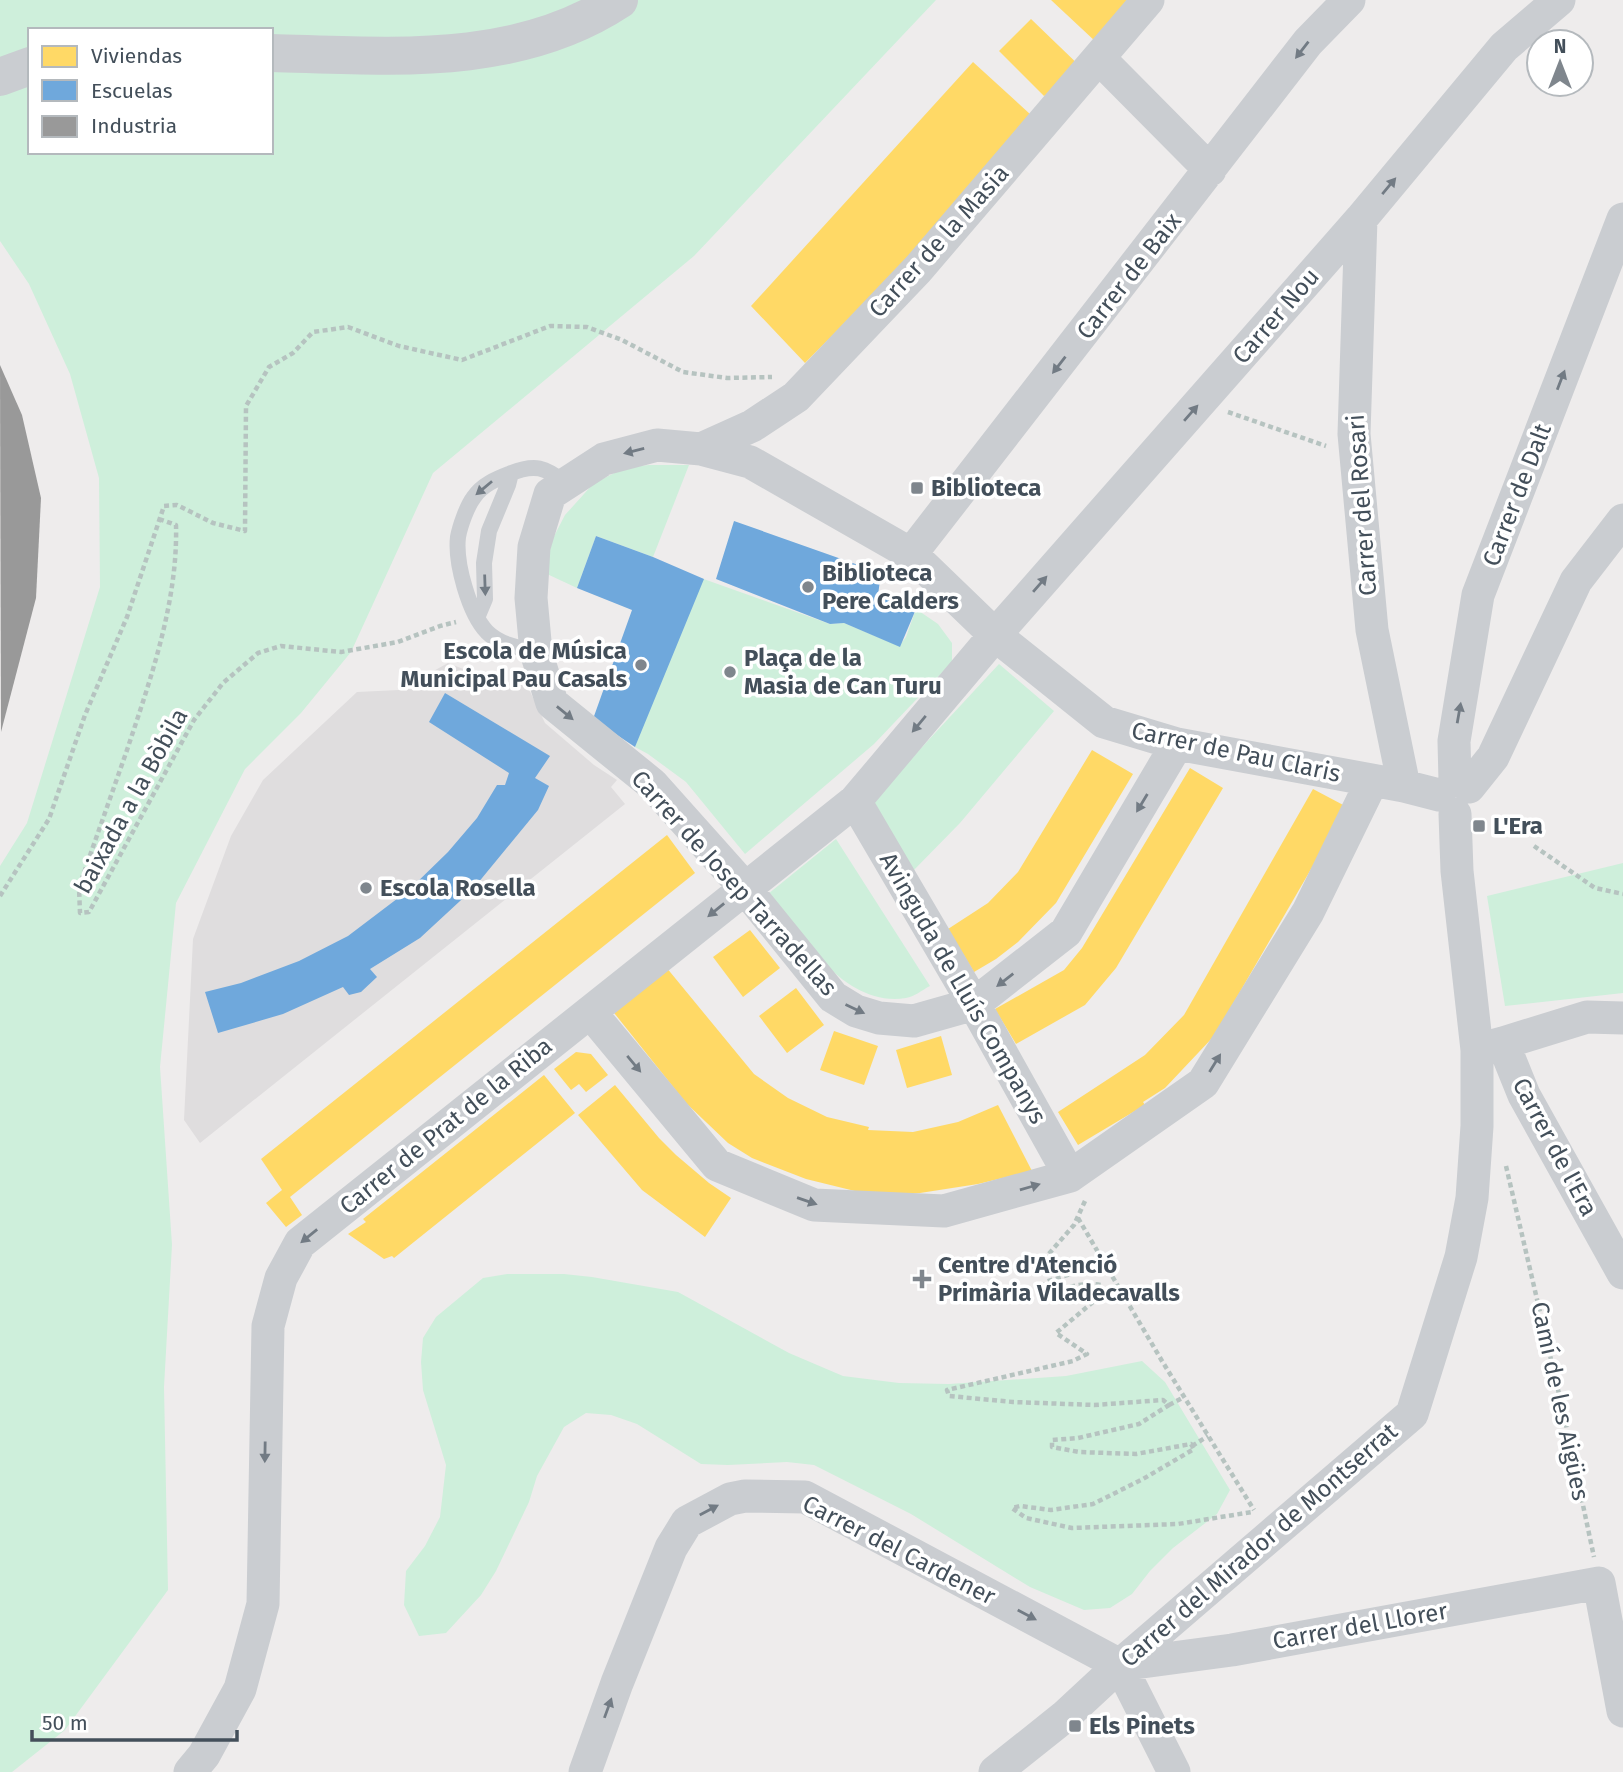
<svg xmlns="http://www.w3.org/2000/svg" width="1623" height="1772" font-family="'Fira Sans',sans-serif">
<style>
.education{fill:#dfddde}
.green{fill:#ceefdb;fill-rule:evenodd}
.homes{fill:#ffd966}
.schools{fill:#6fa8dc}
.industry{fill:#999}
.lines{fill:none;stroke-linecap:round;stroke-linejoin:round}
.path{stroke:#b6c3c0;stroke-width:4.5;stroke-dasharray:5 3.5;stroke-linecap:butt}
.service{stroke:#cacdd1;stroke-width:16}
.minor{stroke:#cacdd1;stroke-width:33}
.tertiary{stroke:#cacdd1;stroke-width:38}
.oneway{fill:#727b84}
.poi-dot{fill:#7f868d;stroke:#fff;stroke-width:2.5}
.labels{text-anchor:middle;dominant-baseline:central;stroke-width:7;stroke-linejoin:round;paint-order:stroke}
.street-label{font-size:24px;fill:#434f5a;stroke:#fff}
.poi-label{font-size:24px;font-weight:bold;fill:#434f5a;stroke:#fff;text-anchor:start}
</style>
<rect width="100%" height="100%" fill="#eeecec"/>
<path class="education" d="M448 663 501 684 526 683 545 723 594 765 617 780 611 787 625 804 200 1143 184 1120 193 939 231 836 263 780 357 692 399 690Z"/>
<path class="green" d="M0 0H936L694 256 433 473 351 652 301 713 245 769 176 903 160 1067 172 1245 164 1387 168 1590 65 1730 12 1772H0V866L27 823 100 587 99 478 70 374 29 284 0 241ZM30 30H271V152H30Z
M649 465H689L653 557 596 536 577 588 547 574 550 544 565 515 593 484 624 468Z
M698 577 830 624 844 623 899 646 906 637 916 609 938 624 952 643V662L874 744 745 854 686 782 648 754 635 747Z
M999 664 1054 711 960 823 912 872 873 800Z
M836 839 930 986C922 990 914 997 906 998 845 1008 801 936 768 894Z
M1623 863V993L1505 1006 1487 896Z
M507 1274H564L592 1277 678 1292 789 1353 843 1376 899 1383 949 1384 1066 1376 1142 1361 1165 1382 1230 1490 1217 1514 1173 1548 1150 1571 1132 1594 1110 1608 1084 1610 1030 1587 911 1514 814 1465 787 1462 728 1465 701 1464 637 1424 611 1415 586 1413 564 1427 537 1476 529 1502 496 1571 481 1595 446 1633 419 1636 404 1605 406 1571 425 1546 440 1517 446 1465 423 1390 421 1362 423 1338 436 1317 483 1278Z"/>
<path class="homes" d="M1051 0H1129L1096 42Z
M1031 19 1086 72 1044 96 999 51Z
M973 62 1042 125 805 363 751 306Z
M1092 750 1133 774 1056 903 1018 942 996 959 974 972 948 929 988 903 1018 872Z
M1190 768 1223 788 1116 968 1085 1005 1016 1044 995 1009 1064 970 1082 948Z
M1313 789 1347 807 1215 1035 1165 1088 1143 1102 1145 1105 1078 1145 1058 1112 1145 1055 1184 1015Z
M667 835 695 873 290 1197 302 1215 286 1227 266 1203 282 1190 261 1159Z
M750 930 780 968 743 997 713 957Z
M666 967 754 1074 788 1098 827 1117 869 1127 868 1130 913 1132 958 1122 998 1105 1032 1171 978 1184 920 1193 890 1195 863 1193 806 1179 752 1158 728 1143 686 1103 611 1009Z
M796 988 824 1025 787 1053 759 1016Z
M834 1031 878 1046 864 1085 820 1070Z
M941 1036 952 1075 907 1088 896 1050Z
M576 1052 591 1054 608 1075 586 1092 579 1084 571 1090 554 1069Z
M544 1075 575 1113 394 1258 392 1256 384 1259 348 1234 366 1222 363 1219Z
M615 1085 659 1138 676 1155 709 1183 731 1198 705 1237 642 1190 578 1115Z"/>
<path class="schools" d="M734 521 881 573 878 595 916 609 900 647 844 623 830 624 716 579Z
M596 536 653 557 704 579 635 747 593 719 632 610 577 588Z
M445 693 550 756 535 778 549 786 538 810 473 889 420 938 370 969 377 977 361 992 349 995 343 987 283 1014 218 1033 205 992 241 983 299 961 348 936 410 889 448 852 477 818 497 785H505L509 773 429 722Z"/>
<path class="industry" d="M0 365 22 415 41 498 36 598 1 732Z"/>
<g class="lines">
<path class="path" d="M1228 412 1326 446
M159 519 176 525C178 601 151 678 127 750 111 796 95 841 79 887L80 913 89 912 194 720 223 683 258 653 281 646 341 652 398 642 440 626 456 622
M1534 846 1595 888 1623 894
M0 896 49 819 85 715 127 617 164 506 177 505 213 523 245 531 246 406 269 367 293 353 313 332 348 327 399 346 462 360 550 326 587 327 622 340 683 372 727 378 772 377
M1506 1166 1563 1411 1594 1557
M1085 1201 1074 1225 1046 1257 1057 1264 1078 1261 1083 1263 1074 1273 1045 1282V1291C1064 1290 1082 1281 1101 1285L1100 1296 1056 1333 1087 1354 1073 1361 947 1390 949 1396 1013 1402 1094 1405 1163 1400 1169 1405 1139 1424 1078 1438 1052 1440V1447L1079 1452 1136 1454 1191 1444 1194 1449 1143 1479 1093 1504 1051 1510 1020 1506 1012 1508 1026 1518 1072 1528 1178 1524 1252 1512
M1078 1218 1162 1361 1254 1510
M1169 1405 1184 1397
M1192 1446 1208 1436"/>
<path class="service" d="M477 618 485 599 484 563 489 531 508 485 511 473
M536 652C519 648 500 645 487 632 469 613 455 563 458 537 460 526 467 506 474 497 482 485 496 479 509 474 535 463 545 467 567 484"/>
<path class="minor" d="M1099 58 1210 170
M1361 219 1354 434 1372 630 1404 786
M701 449 752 426 796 397 918 269 1148 0
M911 554 1308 42 1349 0
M1177 744 1066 932 974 1004 914 1021 879 1018 856 1011 833 997 744 887 652 784 552 703 536 652 531 598 534 547 550 494 604 459 657 445 701 449 750 462 911 554 995 635 1104 722 1177 744 1404 786 1439 795
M1455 781 1454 741 1478 595 1623 219
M1469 787 1493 757 1576 581 1623 520
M855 801 974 1004 1070 1176
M590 1012 717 1165 814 1205 944 1211 1070 1176 1203 1083 1308 912 1372 781
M1503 1043 1587 1017 1623 1018
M1477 1050 1503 1043 1524 1095 1623 1273
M1120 1665 1232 1650 1599 1583 1623 1711
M1120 1665 1174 1772
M190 1772 204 1755 240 1689 263 1604 268 1326 281 1278 300 1243 855 801 995 635 1361 219 1504 47 1559 0
M585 1772 617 1683 671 1548 687 1522 730 1499 745 1496 805 1497 1120 1665
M995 1772 1064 1717 1120 1665 1412 1414 1461 1257 1472 1198 1477 1126V1050L1457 871 1455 814"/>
<path class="tertiary" d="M271 53C390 56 516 68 619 0
M0 77 30 66"/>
</g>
<defs><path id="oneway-solid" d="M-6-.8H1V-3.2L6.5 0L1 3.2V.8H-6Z" transform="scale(1.75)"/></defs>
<g class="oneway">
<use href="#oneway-solid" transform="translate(1302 50) rotate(128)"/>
<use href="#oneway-solid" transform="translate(1389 186) rotate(-50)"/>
<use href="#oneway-solid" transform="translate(1059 365) rotate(128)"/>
<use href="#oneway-solid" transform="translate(1561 380) rotate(-69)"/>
<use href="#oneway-solid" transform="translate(1191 413) rotate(-49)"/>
<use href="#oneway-solid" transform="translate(634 451) rotate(166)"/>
<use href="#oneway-solid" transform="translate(484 488) rotate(140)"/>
<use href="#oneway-solid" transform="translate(1040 584) rotate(-49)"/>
<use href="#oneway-solid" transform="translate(485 585) rotate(88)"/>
<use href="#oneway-solid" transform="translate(565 713) rotate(39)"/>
<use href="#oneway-solid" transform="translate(1459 713) rotate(-80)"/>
<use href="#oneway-solid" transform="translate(919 724) rotate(130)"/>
<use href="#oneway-solid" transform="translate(1142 803) rotate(121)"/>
<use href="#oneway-solid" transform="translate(716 910) rotate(141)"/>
<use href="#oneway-solid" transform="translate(1005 980) rotate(142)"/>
<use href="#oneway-solid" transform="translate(855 1009) rotate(25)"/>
<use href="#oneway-solid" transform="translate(1215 1063) rotate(-58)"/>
<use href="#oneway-solid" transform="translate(634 1064) rotate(50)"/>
<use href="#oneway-solid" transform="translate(1030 1187) rotate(-16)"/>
<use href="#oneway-solid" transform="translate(807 1201) rotate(19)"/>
<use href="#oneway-solid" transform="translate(309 1236) rotate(141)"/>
<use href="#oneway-solid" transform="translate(265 1452) rotate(91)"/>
<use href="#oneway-solid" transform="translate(709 1510) rotate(-28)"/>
<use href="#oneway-solid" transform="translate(1027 1615) rotate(28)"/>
<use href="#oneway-solid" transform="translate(608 1708) rotate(-70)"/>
</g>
<g class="poi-dot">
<rect x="910" y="481" width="14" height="14" rx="3.5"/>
<circle cx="808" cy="587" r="7"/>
<circle cx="641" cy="665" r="7"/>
<circle cx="730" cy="672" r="7"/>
<rect x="1472" y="819" width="14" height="14" rx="3.5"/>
<circle cx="366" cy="888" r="7"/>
<path d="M918.5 1268.5h7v7h7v7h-7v7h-7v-7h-7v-7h7z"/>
<rect x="1068" y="1719" width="14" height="14" rx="3.5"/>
</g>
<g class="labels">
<g class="street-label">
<text transform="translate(939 241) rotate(-48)">Carrer de la Masia</text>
<text transform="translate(1129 276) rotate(-52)">Carrer de Baix</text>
<text transform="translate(1276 316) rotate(-49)">Carrer Nou</text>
<text transform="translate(1517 495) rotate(-69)">Carrer de Dalt</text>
<text transform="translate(1362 505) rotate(-94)">Carrer del Rosari</text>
<text transform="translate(1236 752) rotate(12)">Carrer de Pau Claris</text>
<text transform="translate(131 801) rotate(-61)">baixada a la Bòbila</text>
<text transform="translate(734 883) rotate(48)">Carrer de Josep Tarradellas</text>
<text transform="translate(963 988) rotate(60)">Avinguda de Lluís Companys</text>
<text transform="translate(446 1126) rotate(-39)">Carrer de Prat de la Riba</text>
<text transform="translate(1555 1147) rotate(62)">Carrer de l'Era</text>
<text transform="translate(1560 1401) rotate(78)">Camí de les Aigües</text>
<text transform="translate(1259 1545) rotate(-41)">Carrer del Mirador de Montserrat</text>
<text transform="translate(899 1550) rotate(27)">Carrer del Cardener</text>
<text transform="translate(1360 1626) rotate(-10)">Carrer del Llorer</text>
</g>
<g class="poi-label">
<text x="931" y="488">Biblioteca</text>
<text x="822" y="573">Biblioteca<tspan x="822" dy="28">Pere Calders</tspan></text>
<text x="627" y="651" text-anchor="end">Escola de Música<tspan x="627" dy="28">Municipal Pau Casals</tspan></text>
<text x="744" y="658">Plaça de la<tspan x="744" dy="28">Masia de Can Turu</tspan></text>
<text x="1493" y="826">L'Era</text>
<text x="380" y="888">Escola Rosella</text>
<text x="938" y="1265">Centre d'Atenció<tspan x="938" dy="28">Primària Viladecavalls</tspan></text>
<text x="1089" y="1726">Els Pinets</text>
</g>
</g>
<rect x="28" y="28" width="245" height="126" fill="#ffffff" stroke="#b4b9bd" stroke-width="2"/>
<rect x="42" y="46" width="35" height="21" fill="#ffd966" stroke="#b4b9bd" stroke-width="2"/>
<text x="91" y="63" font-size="21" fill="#434f5a">Viviendas</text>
<rect x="42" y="80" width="35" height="21" fill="#6fa8dc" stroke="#b4b9bd" stroke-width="2"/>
<text x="91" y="98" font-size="21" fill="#434f5a">Escuelas</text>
<rect x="42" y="116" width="35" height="21" fill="#999999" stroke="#b4b9bd" stroke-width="2"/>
<text x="91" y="133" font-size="21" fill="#434f5a">Industria</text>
<g transform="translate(1560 63)"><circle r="33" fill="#ffffff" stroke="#b4b9bd" stroke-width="2"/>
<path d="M0-5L12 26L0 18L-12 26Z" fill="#7f868d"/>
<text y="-10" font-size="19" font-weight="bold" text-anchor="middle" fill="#434f5a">N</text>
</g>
<path d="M32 1730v10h205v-10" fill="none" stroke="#434f5a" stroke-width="3.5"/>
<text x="42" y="1730" font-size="21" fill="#434f5a" stroke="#ffffff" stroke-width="5" paint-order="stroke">50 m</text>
</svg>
